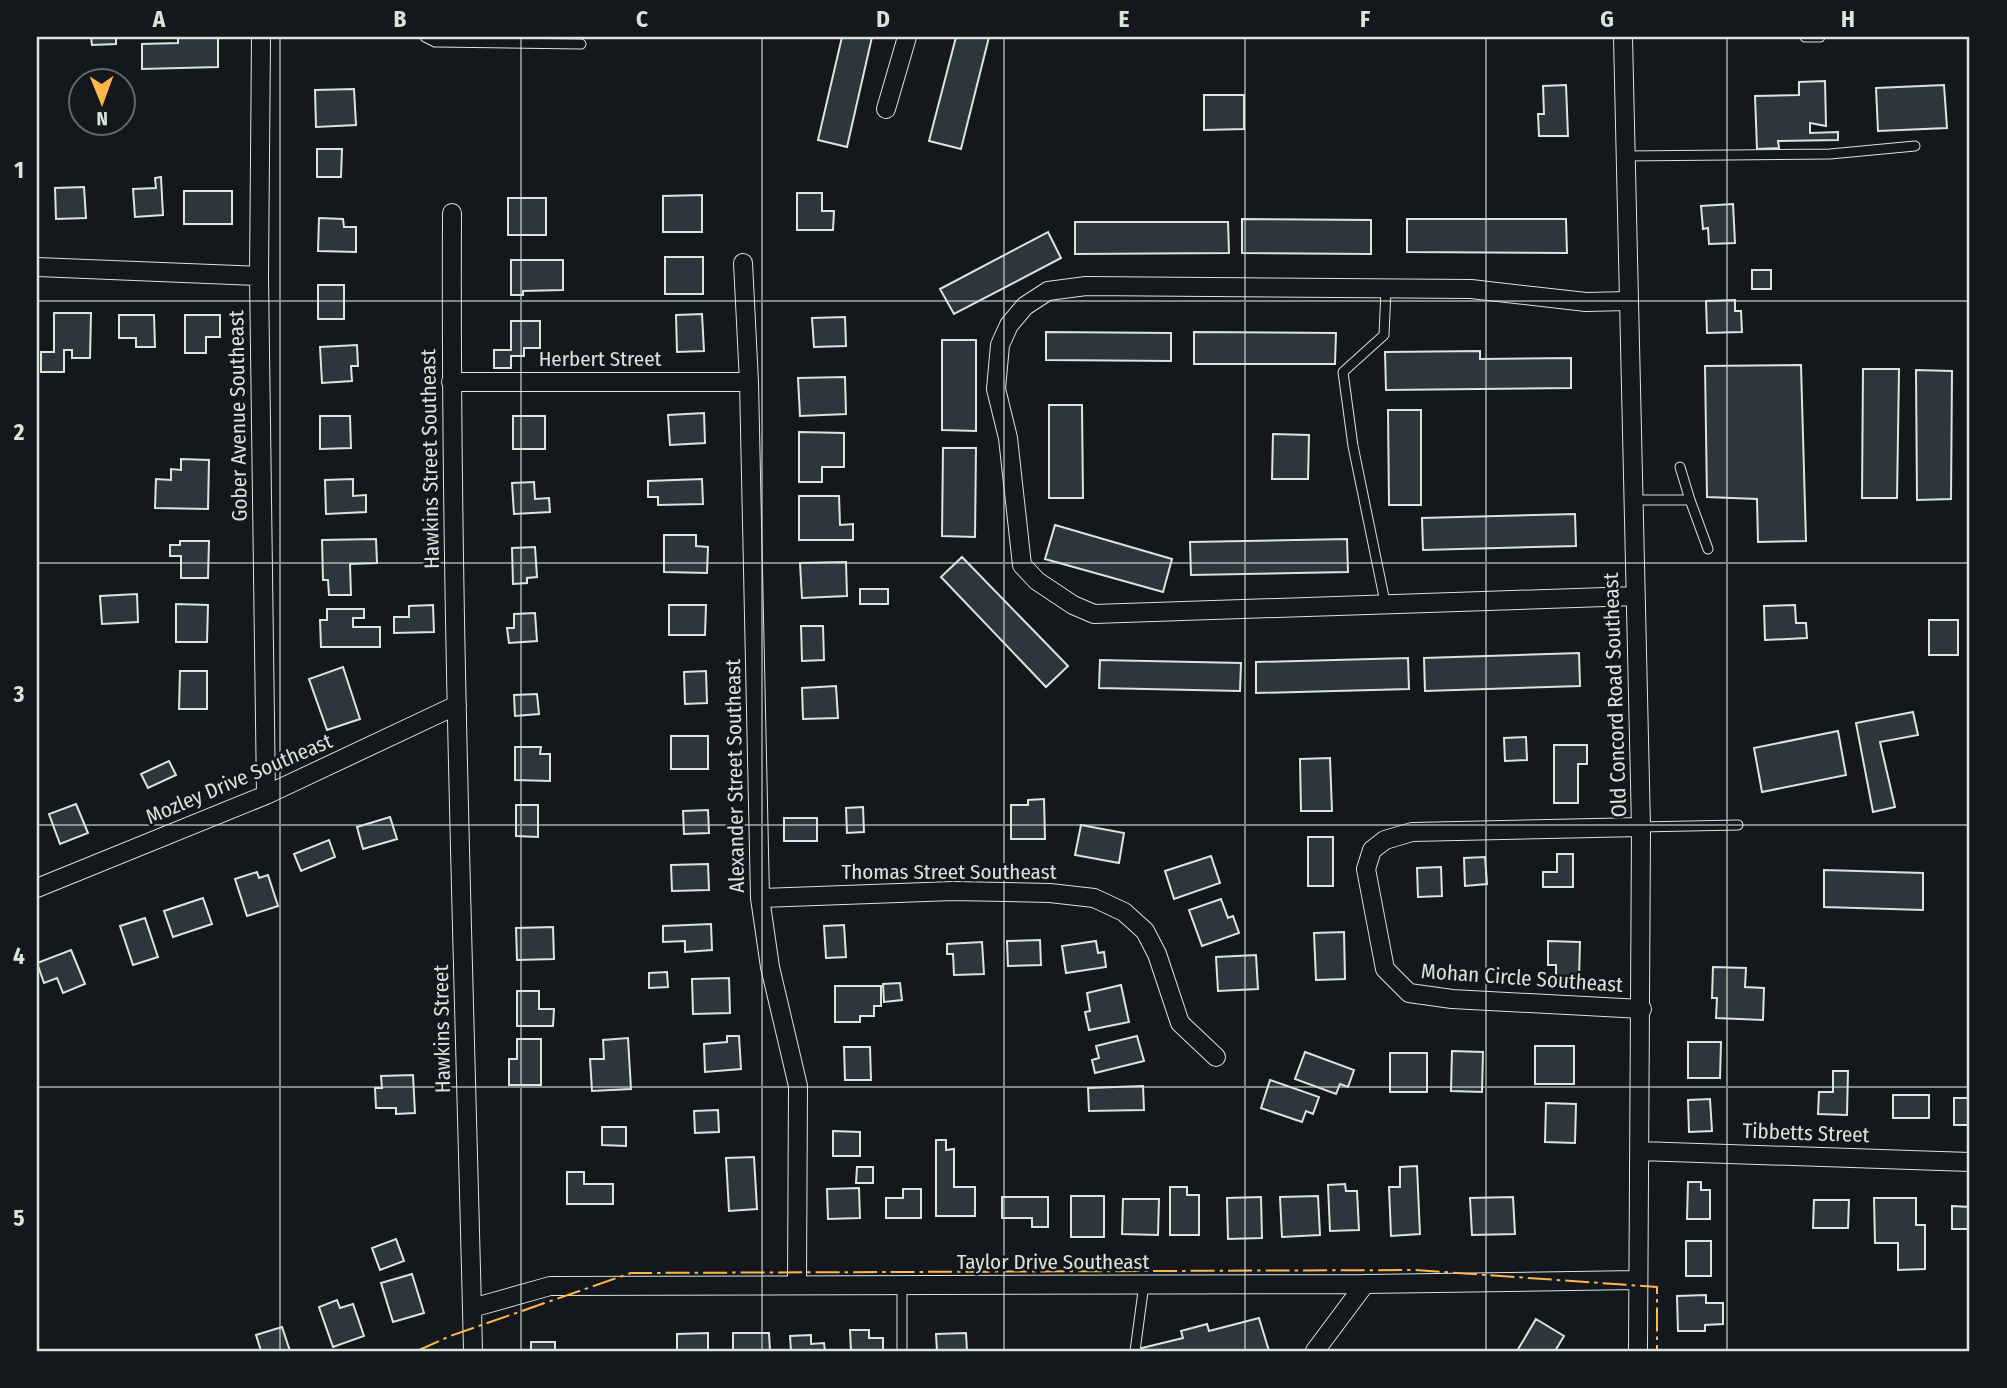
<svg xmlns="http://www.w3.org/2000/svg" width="2007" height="1388" font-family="'Fira Sans Condensed',sans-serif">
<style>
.building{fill:#2c363c;stroke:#d8e6dc;stroke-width:2}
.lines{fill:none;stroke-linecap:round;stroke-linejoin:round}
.service-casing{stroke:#d8e6dc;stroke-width:11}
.minor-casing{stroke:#d8e6dc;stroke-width:20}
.service{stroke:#14181c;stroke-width:9}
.minor{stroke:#14181c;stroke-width:18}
.power{stroke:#ffb74d;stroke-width:2;stroke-dasharray:24 5 3.5 5;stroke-linecap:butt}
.grid{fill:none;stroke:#d8e6dc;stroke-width:2;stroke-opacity:0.55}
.labels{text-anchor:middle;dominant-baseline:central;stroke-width:5;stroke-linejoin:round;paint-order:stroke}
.street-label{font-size:21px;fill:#d8e6dc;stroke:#14181c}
.neatline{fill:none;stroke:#d8e6dc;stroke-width:2.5}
.grid-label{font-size:23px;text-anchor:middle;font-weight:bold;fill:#d8e6dc}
</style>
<rect width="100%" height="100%" fill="#14181c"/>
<path class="building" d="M91 37H116V44L92 45Z
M178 37H218V67L142 69V44L178 43Z
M842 37H872L847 147 818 140Z
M956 37H989L961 149 929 141Z
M1825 81 1826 126 1810 123V133L1838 132V140L1778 141 1779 148 1757 149 1755 96 1799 95V82Z
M1566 85 1568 136H1539L1538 114H1544L1543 86Z
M1944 85 1947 128 1878 131 1876 88Z
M354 89 356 125 316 127 315 90Z
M1204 95H1244V129L1204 130Z
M317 149H342L341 177H317Z
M161 177 163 215 135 217 133 189 156 188 155 178Z
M84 187 86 218 56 219 55 188Z
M184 191H232V224H184Z
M797 193H822V211H834L833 230H797Z
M702 195V232H663V196Z
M508 198H546V235H508Z
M1733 204 1735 243 1709 244 1708 228 1703 229 1701 206Z
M319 218 343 219 344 227H356V252L318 251Z
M1242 219 1371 220V254L1242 253Z
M1407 219H1566L1567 253 1407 252Z
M1075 222H1228L1229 253 1075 254Z
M1048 232 1061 258 954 314 940 289Z
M665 257H703V294H665Z
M511 260H563V290L523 291V295H511Z
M1752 270H1771V289H1752Z
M318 285H344V319H318Z
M1735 300V311H1741L1742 332 1707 333 1706 301Z
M54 313H91L90 358H72V350H64V372H41V352H54Z
M702 314 704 351 677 352 676 315Z
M119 315H154L155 347H136V338H119Z
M185 315H220V337H206V353H185Z
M845 317 846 346 814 347 812 318Z
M511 321H540V348H524V356H511V368H494V350H511Z
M1046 332 1171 333V361L1046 360Z
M1194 332 1336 333 1335 364H1194Z
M942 340H976V431L942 430Z
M357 345 358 366H351L352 381 322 383 320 347Z
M1480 351V359L1571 358V388L1386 390 1385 352Z
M1801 365 1806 541 1758 542 1757 499 1707 497 1705 366Z
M1863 369H1899L1897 498H1862Z
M1968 369H1970V505H1968Z
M1916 370 1952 371 1951 499 1917 500Z
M845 377 846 414 800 416 798 378Z
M1049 405H1082L1083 498H1049Z
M1388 410H1421V505H1389Z
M704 413 705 443 670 445 668 415Z
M320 416H350L351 448 320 449Z
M513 416H545V449H513Z
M799 432 844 433V467H822V482H799Z
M1273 434 1309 435 1308 479H1272Z
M943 448H976L975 537 942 536Z
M181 459 209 460 208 509 155 508 156 479 171 480V469L181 470Z
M353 479V496L366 495V512L326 514 325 480Z
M702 479 703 504 658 505V497H648V481Z
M534 482 535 499 549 498 550 512 514 514 512 483Z
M799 496H839L840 525 853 524V540H799Z
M1575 514 1576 546 1423 550 1422 518Z
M1055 525 1172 559 1163 592 1045 559Z
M664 535H696V546L708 547 707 573 664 572Z
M376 539 377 563 350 564 351 595H329L328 580H323L322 540Z
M1347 539 1348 572 1191 575 1190 542Z
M180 541H209L208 578H181V556H170V545H180Z
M535 547 537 577 527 578V583L513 584 512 548Z
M962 557 1068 666 1046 687 941 577Z
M846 562 847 596 802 598 800 563Z
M860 589H888V604H860Z
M137 594 138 622 102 624 100 596Z
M176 604 208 605 207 642H176Z
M433 605 434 632 394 633V617H409V606Z
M669 605H706L705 635H669Z
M1795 605 1796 623H1806L1807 638 1765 640 1764 606Z
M327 609H364V618H353V627H380V647H321L320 620H327Z
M535 613 537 641 509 643 507 628H514V614Z
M1929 620H1958V655H1929Z
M801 626H823L824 660 802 661Z
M1579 653 1580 686 1425 691 1424 658Z
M1408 658 1409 689 1256 693V662Z
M1100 660 1241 663 1240 691 1099 688Z
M343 667 360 719 327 730 309 679Z
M180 671H207V709H179Z
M706 671 707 703 685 704 684 672Z
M836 686 838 718 803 719 802 688Z
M537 694 539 714 515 716 514 695Z
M1913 712 1918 735 1880 742 1895 807 1873 812 1856 723Z
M1838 731 1846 775 1762 792 1754 748Z
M671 736H708V769H671Z
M1526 737 1527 760 1505 761 1504 738Z
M1554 745H1587V764H1578V803H1554Z
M515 747H541L540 754H550V781L515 780Z
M1330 758 1332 811H1301L1300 759Z
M169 761 176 775 148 788 141 774Z
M1044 799 1045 839H1011V805H1028V800Z
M76 804 88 833 60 844 49 814Z
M516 805H538V837L516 836Z
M863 807 864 832 847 833 846 808Z
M708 810 709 833 684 834 683 811Z
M390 817 397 839 363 849 357 827Z
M784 818H817V841H784Z
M1081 825 1124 833 1119 863 1075 855Z
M1308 837H1333V886H1308Z
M329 840 335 857 301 871 294 854Z
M1557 854H1573V887H1543V872H1557Z
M1211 856 1220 883 1174 899 1165 871Z
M1485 857 1487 884 1465 886 1464 858Z
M708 864 709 890 672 891 671 865Z
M1441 867 1442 896 1418 897 1417 868Z
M1824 870 1923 873V910L1824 907Z
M257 872 259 878 268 875 278 906 247 916 235 879Z
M203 898 212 924 173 937 164 911Z
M1221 899 1228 918 1233 916 1239 933 1202 946 1189 910Z
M145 918 158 957 133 965 120 926Z
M711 924 712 950 685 952V941L663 942V926Z
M844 925 846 957 826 958 824 926Z
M553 927 554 959 517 960 516 928Z
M1344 932 1345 979 1316 980 1314 933Z
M1040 940 1041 965 1008 966 1007 941Z
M1096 941 1098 953 1104 952 1106 967 1066 973 1062 946Z
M1548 941 1580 942 1579 980 1556 979V965H1548Z
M982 942 984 974 954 975 953 954H947V944Z
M71 950 85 984 63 993 57 978 44 983 37 963Z
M1256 955 1258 989 1218 991 1216 957Z
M1713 967 1746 968 1745 987 1764 988 1763 1020 1716 1018 1717 998H1712Z
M667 972 668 987 649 988V973Z
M729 978 730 1013 693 1014 692 979Z
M900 983 902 1000 884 1002 883 984Z
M1121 985 1129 1022 1089 1030 1085 1012 1090 1011 1087 993Z
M835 986H881V1006H874V1016H860V1022H835Z
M517 991H539V1009H554L553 1026H517Z
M727 1036H739L741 1069 705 1072 704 1044 727 1042Z
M1137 1036 1144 1061 1095 1073 1092 1060 1099 1058 1096 1046Z
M628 1038 631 1089 592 1091 590 1059H604L603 1040Z
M517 1039H541V1085H509V1059H517Z
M1688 1042H1721L1720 1078H1688Z
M1535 1046H1574V1084H1535Z
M844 1047H870L871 1080H845Z
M1452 1051 1483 1052 1482 1092 1451 1091Z
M1305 1052 1354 1070 1348 1087 1340 1084 1336 1094 1295 1079Z
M1390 1053H1427V1092H1390Z
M1833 1071H1848L1847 1115 1818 1114 1819 1092H1833Z
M413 1075 415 1113 396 1114V1108H376L375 1088H382L381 1076Z
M1270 1080 1319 1097 1313 1114 1306 1111 1302 1122 1261 1108Z
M1143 1086 1144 1110 1089 1111 1088 1088Z
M1893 1095H1929V1118H1893Z
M1954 1098H1970V1125H1954Z
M1710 1099 1712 1131 1689 1132 1688 1100Z
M1546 1103 1576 1104 1575 1143 1545 1142Z
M718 1110 719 1132 695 1133 694 1111Z
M602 1127H626V1146L602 1145Z
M833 1131 860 1132V1156H833Z
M936 1140H946V1150L954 1149V1187H975V1216H936Z
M754 1157 757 1209 729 1211 726 1158Z
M1417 1166 1420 1234 1391 1236 1389 1187H1400V1167Z
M857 1167H873V1183H856Z
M567 1172H584V1184H613V1204H567Z
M1688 1182H1701V1190H1710V1219H1687Z
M1345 1184 1346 1191H1357L1359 1230 1330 1231 1328 1185Z
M1170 1187H1187V1195H1199V1235H1170Z
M859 1188 860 1218 828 1219 827 1189Z
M903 1189H921V1218H886V1198H903Z
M1071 1196H1104V1237H1071Z
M1318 1196 1320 1235 1282 1237 1280 1197Z
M1002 1197H1048V1227H1032V1218H1002Z
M1261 1197 1262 1238 1228 1239 1227 1198Z
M1513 1197 1515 1234 1472 1235 1470 1198Z
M1874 1198H1916V1225H1925V1269L1898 1270V1243H1875Z
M1123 1199H1159L1158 1235 1122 1234Z
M1814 1200H1849L1848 1228H1813Z
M1952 1206 1970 1207V1229H1952Z
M396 1239 404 1261 380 1270 372 1248Z
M1686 1241H1711V1276H1686Z
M412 1274 424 1313 393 1322 381 1283Z
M1706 1295V1303H1723V1324L1705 1325V1331H1678L1677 1296Z
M337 1300 340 1308 353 1304 364 1336 333 1347 319 1307Z
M1259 1318 1269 1351H1143L1142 1348 1183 1338 1181 1331 1207 1324 1209 1331Z
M1536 1319 1564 1336 1555 1351H1517Z
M282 1327 290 1351H261L256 1335Z
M850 1330H869V1338H883V1351H851Z
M708 1333V1351H677V1334Z
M733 1333H769L770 1351H733Z
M966 1333 967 1351H937L936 1334Z
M811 1335V1344L824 1343 825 1351H791L790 1336Z
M531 1342H555V1351H531Z"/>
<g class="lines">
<defs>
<path id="service" d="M425 37 435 42 581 44
M1805 37H1820
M1625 156 1830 154 1915 146
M1680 467 1690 500
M1633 500H1690L1708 549
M1385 602 1353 446 1343 372 1384 335 1386 289
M1641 827 1738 825
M902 1351V1284
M1135 1351 1144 1284"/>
<path id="minor" d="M261 37 259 276 266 795
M1623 37 1641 827 1638 1351
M886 109 907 37
M452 213C450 593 464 972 473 1351
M743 263 749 382 760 898 770 967 798 1086 797 1285
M37 267 259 276
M1628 301 1586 302 1471 289 1086 286 1048 291 1025 306 1009 325 1000 345 996 389 1008 438 1022 565 1037 581 1073 605 1094 614 1635 596
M451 382H749
M1641 827 1412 832 1385 840 1372 850 1366 869 1385 969 1409 993 1452 999 1642 1009
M37 888 266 795 457 705
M760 898 953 891 1050 893 1094 898 1124 912 1145 931 1157 954 1180 1023 1216 1057
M1640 1151 1970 1162
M472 1308 550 1286 1365 1284 1637 1280
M1315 1351 1365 1284"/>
</defs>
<use href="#service" class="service-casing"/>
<use href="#minor" class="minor-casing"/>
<use href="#service" class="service"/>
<use href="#minor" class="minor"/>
<path class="power" d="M417 1351 450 1336 631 1273 1415 1270 1657 1287V1351"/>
</g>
<path class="grid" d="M280 37V1351M521 37V1351M762 37V1351M1004 37V1351M1245 37V1351M1486 37V1351M1727 37V1351M37 301H1970M37 563H1970M37 825H1970M37 1087H1970"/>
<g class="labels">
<g class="street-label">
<text x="600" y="359">Herbert Street</text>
<text transform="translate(238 416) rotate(-91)">Gober Avenue Southeast</text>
<text transform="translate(430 459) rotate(-91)">Hawkins Street Southeast</text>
<text transform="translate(1615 695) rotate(-92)">Old Concord Road Southeast</text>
<text transform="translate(735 776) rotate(-91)">Alexander Street Southeast</text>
<text transform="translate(239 779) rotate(-23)">Mozley Drive Southeast</text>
<text x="949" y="872">Thomas Street Southeast</text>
<text transform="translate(1522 978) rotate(4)">Mohan Circle Southeast</text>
<text transform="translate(442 1029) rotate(-91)">Hawkins Street</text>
<text transform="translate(1806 1133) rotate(2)">Tibbetts Street</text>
<text x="1053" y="1262">Taylor Drive Southeast</text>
</g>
</g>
<rect width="2007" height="1388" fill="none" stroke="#14181c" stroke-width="77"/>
<g transform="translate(102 102) rotate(179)"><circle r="33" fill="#14181c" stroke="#626a69" stroke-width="2"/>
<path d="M0-5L12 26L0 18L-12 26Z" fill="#ffb74d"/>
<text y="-10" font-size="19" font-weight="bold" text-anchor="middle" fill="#d8e6dc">N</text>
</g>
<rect x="38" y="38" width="1930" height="1312" class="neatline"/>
<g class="grid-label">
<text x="159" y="27">A</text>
<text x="400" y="27">B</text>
<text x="642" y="27">C</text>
<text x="883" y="27">D</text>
<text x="1124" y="27">E</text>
<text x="1365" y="27">F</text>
<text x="1607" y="27">G</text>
<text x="1848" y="27">H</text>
<text x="19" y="178">1</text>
<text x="19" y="440">2</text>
<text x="19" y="702">3</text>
<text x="19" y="964">4</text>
<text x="19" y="1226">5</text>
</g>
</svg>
